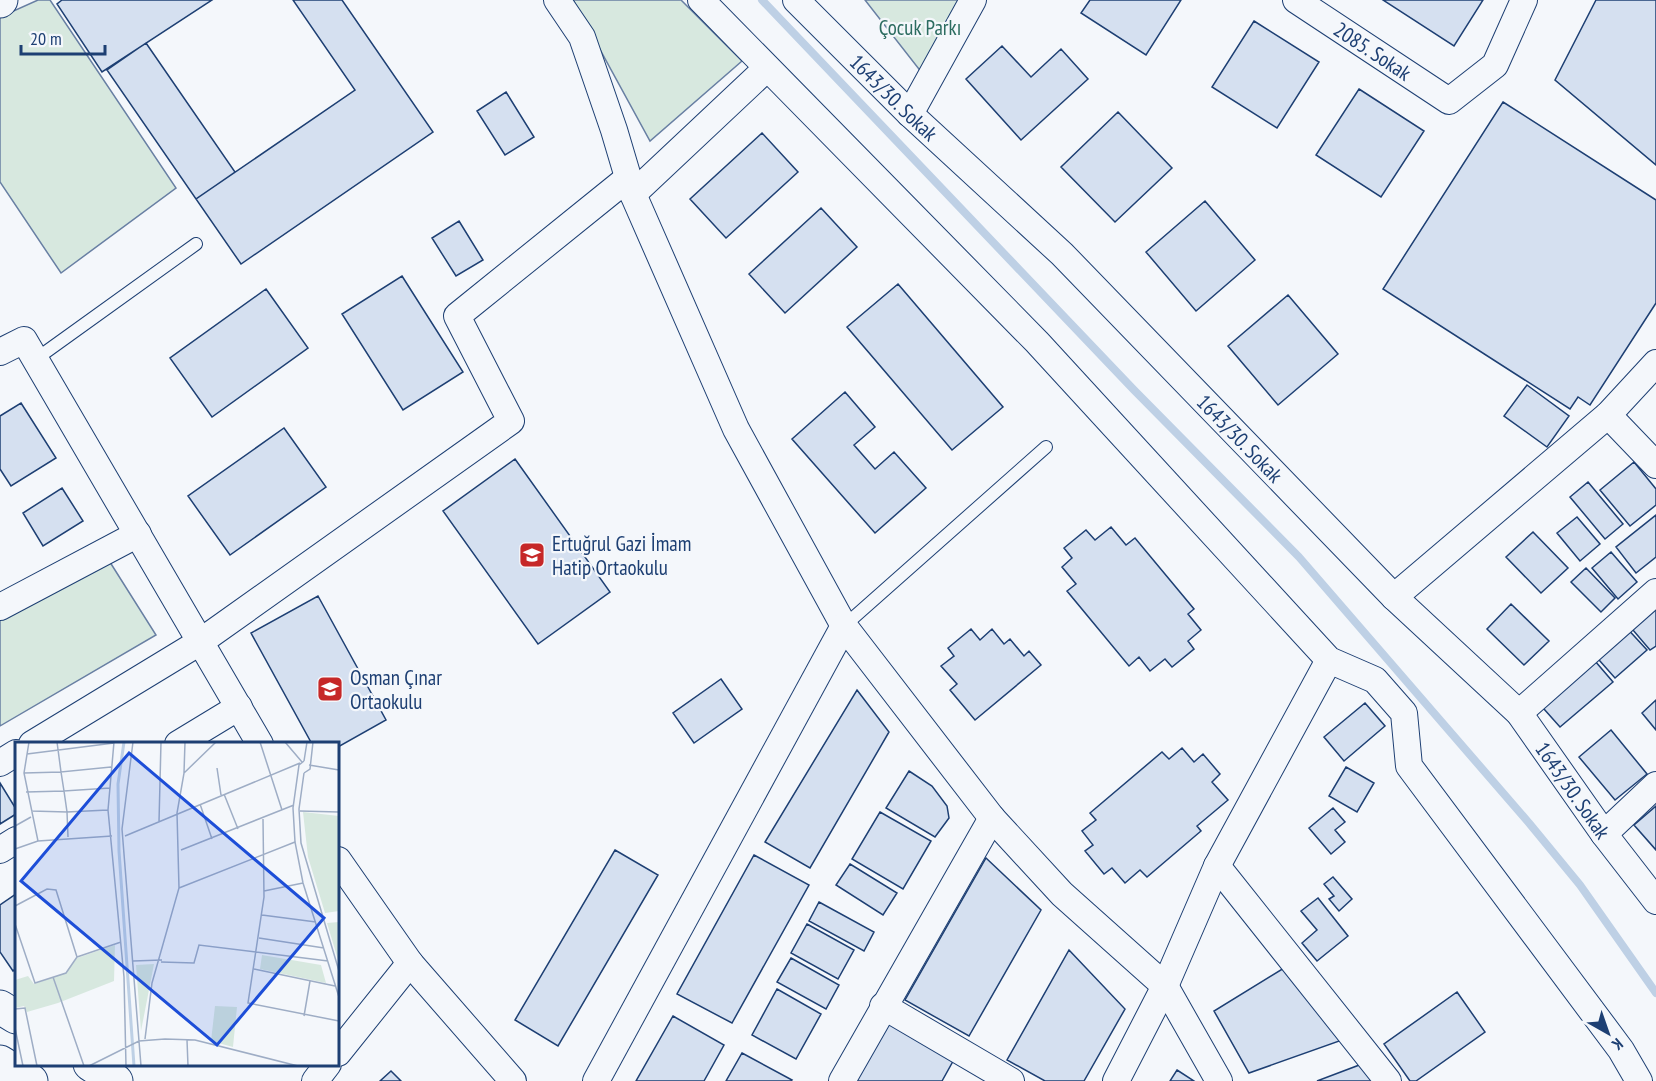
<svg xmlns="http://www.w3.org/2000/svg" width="1656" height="1081" font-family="'PT Sans Narrow',sans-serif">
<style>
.green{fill:#d7e8df;stroke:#687fa3;stroke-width:1.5}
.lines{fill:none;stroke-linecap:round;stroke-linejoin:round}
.stream{stroke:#bed0e5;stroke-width:8}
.building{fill:#d5e0f0;stroke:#1d3f73;stroke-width:1.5}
.lane-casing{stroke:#1d3f73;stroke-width:14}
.street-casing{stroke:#1d3f73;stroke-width:28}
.secondary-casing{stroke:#1d3f73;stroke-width:35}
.lane{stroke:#f4f7fb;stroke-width:12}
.street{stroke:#f4f7fb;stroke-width:26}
.secondary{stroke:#f4f7fb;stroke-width:33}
.labels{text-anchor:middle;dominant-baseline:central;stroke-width:4.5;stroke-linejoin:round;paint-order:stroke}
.park-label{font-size:21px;fill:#2c6c60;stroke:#f4f7fb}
.street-label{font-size:21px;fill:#1d3f73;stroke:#f4f7fb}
.poi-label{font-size:21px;fill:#1d3f73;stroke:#f4f7fb;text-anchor:start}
.inset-river{fill:none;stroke:#bed0e5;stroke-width:3}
.inset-road{fill:none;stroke:#9eadc5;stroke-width:1.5}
.view{fill:#1d4ed8;fill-opacity:0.15;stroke:#1d4ed8;stroke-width:3}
.inset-edge{fill:none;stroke:#1d3f73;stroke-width:3}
</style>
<rect width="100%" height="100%" fill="#f4f7fb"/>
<path class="green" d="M38 0H50L176 188 61 273 0 182V17Z
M573 0H681L742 61 650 141Z
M865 0H968L922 73Z
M108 559 156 635 0 726V616Z"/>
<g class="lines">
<path class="stream" d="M762 0 1134 390 1299 557 1529 823 1580 885 1656 993"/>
</g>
<path class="building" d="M62 0H212L102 72 57 4Z
M293 0H342L433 132 241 264 196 199 355 90Z
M1090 0H1181L1146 55 1081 13Z
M1383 0H1483L1454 46Z
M1596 0H1656V165L1555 80Z
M1254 21 1319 62 1277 128 1212 87Z
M146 43 235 172 196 199 107 70Z
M1002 46 1031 77 1061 49 1088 79 1021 140 966 79Z
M1359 89 1424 131 1381 197 1316 155Z
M506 92 534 137 505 155 477 111Z
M1503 102 1656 200V303L1590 405 1578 397 1570 409 1383 289Z
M1118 112 1172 168 1115 222 1061 167Z
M762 133 798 172 726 238 690 199Z
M1205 201 1255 260 1196 311 1146 252Z
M821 208 857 247 785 313 749 274Z
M459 221 483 260 456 276 432 238Z
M402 276 463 372 403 410 342 314Z
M898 284 1003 407 952 450 847 327Z
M266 289 308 348 212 417 170 358Z
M1288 295 1338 354 1278 405 1228 346Z
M1527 385 1569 416 1547 447 1504 416Z
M845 392 875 427 854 445 875 469 894 452 926 488 875 533 792 439Z
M21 403 56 458 11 486 0 469V416Z
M284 428 326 487 230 555 188 496Z
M515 459 610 592 538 644 443 511Z
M1634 462 1656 489V505L1630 526 1600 490Z
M1588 482 1623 524 1605 539 1570 497Z
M62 488 83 521 43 546 23 513Z
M1656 515V557L1636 573 1616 547Z
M1577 517 1600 544 1580 561 1557 533Z
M1111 527 1126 545 1135 538 1194 609 1188 614 1201 630 1188 641 1194 649 1172 667 1165 659 1150 671 1139 657 1129 666 1067 591 1076 584 1062 567 1072 558 1064 548 1086 530 1095 540Z
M1533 532 1568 568 1541 593 1506 557Z
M1611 552 1637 582 1618 599 1592 568Z
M1586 568 1615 598 1601 612 1571 582Z
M318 596 386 720 338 747V744H312L251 633Z
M1511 604 1549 641 1524 665 1487 629Z
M1656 604V646L1650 650 1627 623Z
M1623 624 1647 650 1615 678 1592 652Z
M971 629 980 640 992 629 1004 644 1010 639 1024 656 1029 651 1041 665 975 720 950 690 957 684 941 666 954 656 948 648Z
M1589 654 1613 682 1560 727 1536 700Z
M721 679 742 709 694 743 673 713Z
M857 690 889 732 810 868 765 842Z
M1656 700V730L1642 713Z
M1365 703 1385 726 1344 761 1324 737Z
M1611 730 1647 774 1615 800 1579 757Z
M1182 748 1194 762 1203 754 1220 774 1212 782 1228 800 1197 826 1201 831 1147 877 1140 870 1125 883 1112 868 1104 874 1085 851 1093 845 1082 831 1096 820 1090 813 1162 752 1169 759Z
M1346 767 1374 783 1357 812 1329 796Z
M909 771 932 786 947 806 949 818 935 837 886 808Z
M0 783 16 809V814L0 824Z
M1656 806V850L1634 825Z
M1333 808 1345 822 1335 830 1345 842 1331 854 1309 828Z
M880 812 931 841 903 889 852 859Z
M615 850 658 875 558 1046 515 1020Z
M754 855 809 885 732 1023 677 994Z
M986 858 1041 910 969 1036 905 1000Z
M850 864 897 893 883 915 836 885Z
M1333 877 1352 899 1339 911 1329 899 1334 896 1324 884Z
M16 894V968L13 971 0 952V905Z
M1318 898 1348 936 1317 961 1302 943 1317 930 1301 911Z
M819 902 874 932 864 951 809 921Z
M807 924 854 950 838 979 791 953Z
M1069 950 1125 1009 1084 1081H1045L1007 1060Z
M791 958 839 985 826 1009 777 982Z
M1284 968 1345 1039 1249 1073 1214 1011Z
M777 989 821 1014 796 1059 752 1035Z
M1457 992 1485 1032 1416 1081H1410L1384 1044Z
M673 1016 724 1045 704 1081H636Z
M889 1017 957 1054 942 1081H855Z
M742 1053 792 1080 791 1081H726Z
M1362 1064 1375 1081H1317Z
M1177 1070 1194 1081H1170Z
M391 1071 401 1081H380Z"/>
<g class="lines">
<defs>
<path id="lane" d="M36 359 196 244
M844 626 1046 447"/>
<g id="street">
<path d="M557 0 582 37 614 130 633 194 736 429 844 626 992 818 1062 894 1165 986 1219 1081"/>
<path d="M701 0 1037 342 1329 660 1375 680 1404 713 1409 766 1621 1050 1639 1081"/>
<path id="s1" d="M796 0 910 114 1062 254 1394 597 1519 713 1604 834 1656 901"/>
<path id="s2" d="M1296 0 1449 101 1495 65 1524 0"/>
<path d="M910 114 973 0"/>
<path d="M633 194 767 68"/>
<path d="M0 352 24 340 260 744"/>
<path d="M1608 415 1656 465"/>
<path d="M1394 597 1608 415 1656 363"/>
<path d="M0 607 138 534"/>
<path d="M1519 713 1656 592"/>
<path d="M32 744 200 642 511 421 457 316 628 178"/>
<path d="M178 744 239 707"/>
<path d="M0 763 16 753"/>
<path d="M1604 834 1656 785"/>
<path d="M0 850 16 840"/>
<path d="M338 860 410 963 513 1081"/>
<path d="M1217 866 1388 1081"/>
<path d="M883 1006 1011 1081"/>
<path d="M338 1053 410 963"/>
<path d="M315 1081 328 1064"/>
<path d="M596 1081 844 626"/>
<path d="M842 1081 992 818"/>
<path d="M1116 1081 1165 986 1217 866 1329 660"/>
</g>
<path id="secondary" d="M0 1 1 0
M0 1007 16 1017
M0 1062 31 1081
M90 1064 116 1081"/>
</defs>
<use href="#lane" class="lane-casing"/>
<use href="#street" class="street-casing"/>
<use href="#secondary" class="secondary-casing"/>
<use href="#lane" class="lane"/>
<use href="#street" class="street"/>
<use href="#secondary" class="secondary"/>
</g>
<defs>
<symbol id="school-square" viewBox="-11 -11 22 22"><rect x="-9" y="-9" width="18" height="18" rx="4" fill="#c62828" stroke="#f4f7fb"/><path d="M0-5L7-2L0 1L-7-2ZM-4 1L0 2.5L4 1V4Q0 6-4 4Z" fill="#fff"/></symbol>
</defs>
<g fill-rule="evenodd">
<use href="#school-square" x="517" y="540" width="30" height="30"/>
<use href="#school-square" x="315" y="674" width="30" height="30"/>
</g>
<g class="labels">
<g class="park-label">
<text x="920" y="27">Çocuk Parkı</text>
</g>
<g class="street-label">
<text stroke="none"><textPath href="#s2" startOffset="92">2085. Sokak</textPath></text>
<text stroke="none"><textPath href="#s1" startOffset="138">1643/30. Sokak</textPath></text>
<text stroke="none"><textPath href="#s1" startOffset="624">1643/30. Sokak</textPath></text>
<text stroke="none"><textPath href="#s1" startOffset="1110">1643/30. Sokak</textPath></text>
</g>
<g class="poi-label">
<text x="552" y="543">Ertuğrul Gazi İmam<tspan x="552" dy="24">Hatip Ortaokulu</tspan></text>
<text x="350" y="677">Osman Çınar<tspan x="350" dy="24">Ortaokulu</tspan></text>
</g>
</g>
<g transform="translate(15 742)">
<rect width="324" height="324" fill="#f4f7fb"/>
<path d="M288 70 324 74V169L310 171 293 115ZM324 180V221L312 181ZM100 203 99 239 43 261 12 270 9 264 0 266V238L13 234 19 242 51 231 62 216ZM247 213 306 223 311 241 245 227ZM139 222 126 289 121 223ZM200 264 222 265 218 305 196 299Z" fill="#d7e8df"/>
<path class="inset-river" d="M109 0 103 42 104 109 119 324"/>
<path class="inset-road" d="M42 0 46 30 96 25M99 0 93 68 109 235 111 324M118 0 107 87 126 324M245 0 267 68M270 0 287 20M12 12 99 1M289 19 284 23 278 66 280 100 288 141 324 255M289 19 292 0M294 23 324 28M202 26 206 53M9 31 46 30 49 49 95 46M169 31 170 0M289 31 284 67 286 101 324 229M289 31 295 27 298 0M11 50 49 49 52 70 16 69M209 52 223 87M185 62 197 97M285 69 324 70M248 77 249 155 233 261 324 279M144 80 146 0M0 84 16 75M110 94 285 21M53 95 52 70 93 68M23 99 97 94M0 107 23 99 9 31 14 0M166 108 279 63M164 146 280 100M249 149 288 141M0 164 32 147 41 148 62 215 106 200M247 173 301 180M0 182 20 241 51 231 62 215M244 196 309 206M118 219 147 218M146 220 179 221 184 203 313 219M239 227 320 244M38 235 69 324M0 267 10 266 22 324M289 274 295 239M0 286 8 324M130 297 137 241 164 146 162 71 169 31 201 0M172 298 173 324M74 324 124 299 150 297 180 298 283 324"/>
<path class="view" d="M114 11 309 176 202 303 6 139Z"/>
<rect width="324" height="324" class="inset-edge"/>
</g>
<g transform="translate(1608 1033) rotate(140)" stroke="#f4f7fb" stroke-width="4.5" paint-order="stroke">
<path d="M0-4.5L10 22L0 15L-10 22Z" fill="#1d3f73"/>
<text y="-9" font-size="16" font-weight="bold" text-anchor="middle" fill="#1d3f73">K</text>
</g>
<path d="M21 45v9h84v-9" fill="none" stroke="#1d3f73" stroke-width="3"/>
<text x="30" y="45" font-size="18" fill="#1d3f73" stroke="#f4f7fb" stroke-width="4.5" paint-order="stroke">20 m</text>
</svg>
